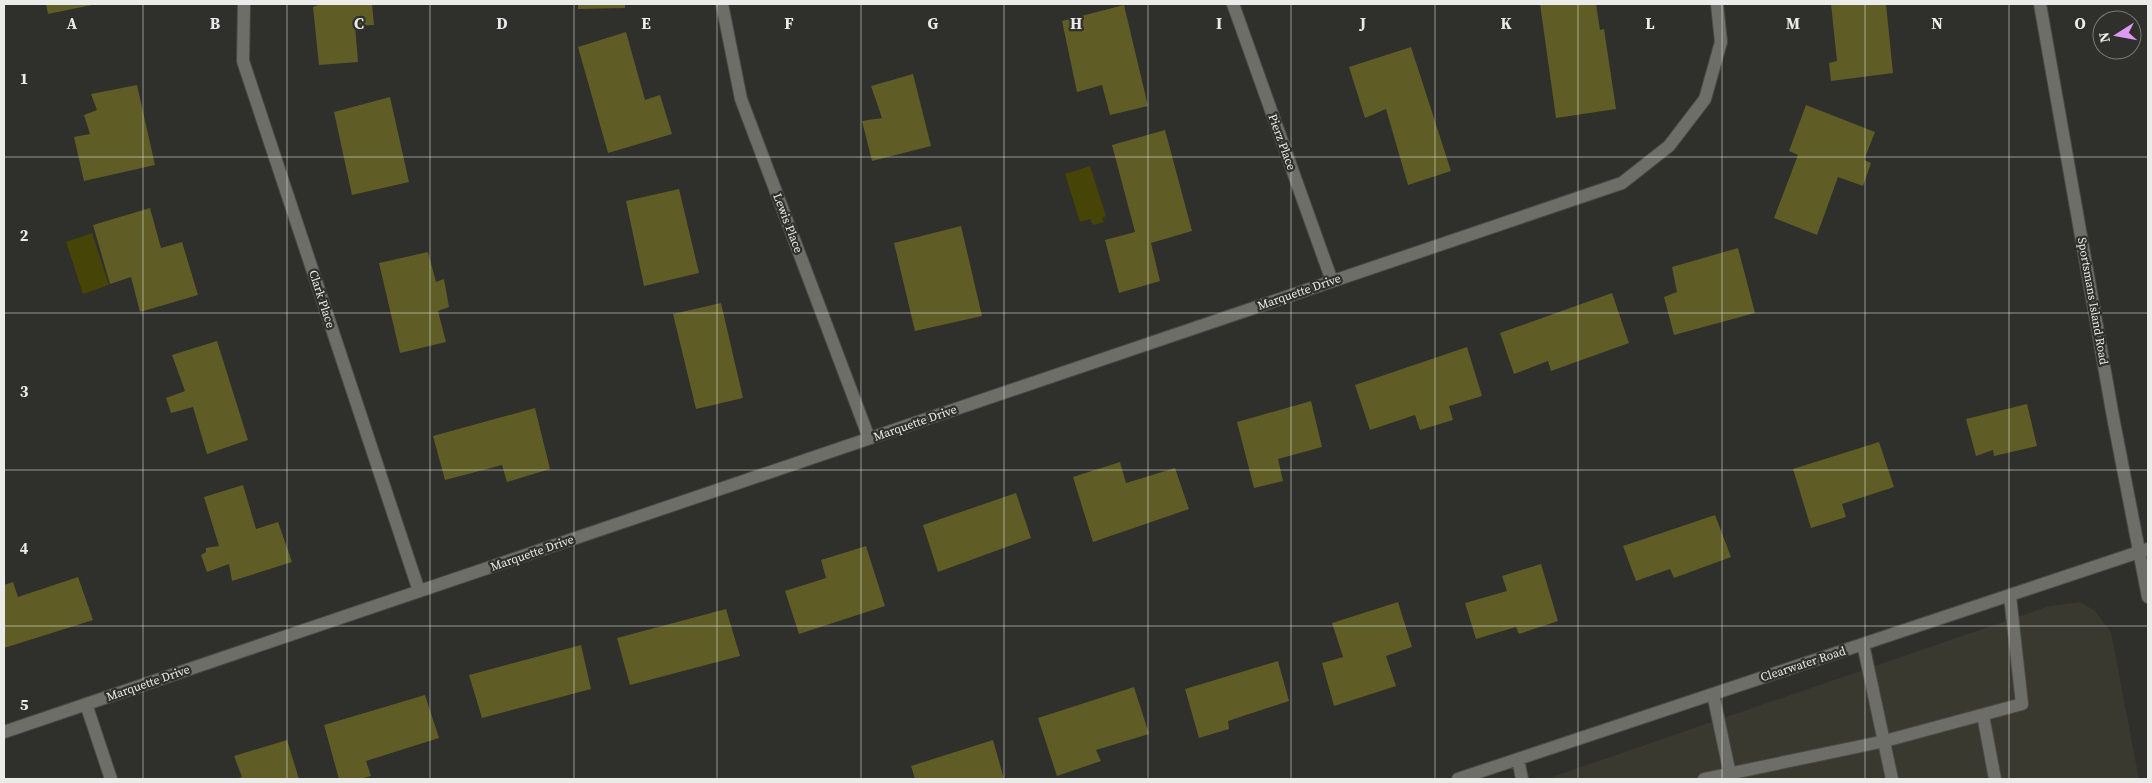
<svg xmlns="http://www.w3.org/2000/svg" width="2152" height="783" font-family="'Source Serif 4',serif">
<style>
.built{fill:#39392f}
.water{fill:#464406}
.building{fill:#5f5d25}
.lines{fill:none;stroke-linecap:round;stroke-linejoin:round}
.minor-casing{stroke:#4a4a47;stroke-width:14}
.minor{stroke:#6e6e69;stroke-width:12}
.grid{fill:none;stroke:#ebece9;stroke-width:1;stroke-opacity:0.55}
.labels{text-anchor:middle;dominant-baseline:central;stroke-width:4.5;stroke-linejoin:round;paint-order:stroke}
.street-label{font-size:12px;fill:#ebece9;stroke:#2f2f2b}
.grid-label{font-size:16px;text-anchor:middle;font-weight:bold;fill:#ebece9;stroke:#2f2f2b;stroke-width:4.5;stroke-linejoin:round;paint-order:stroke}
</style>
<rect width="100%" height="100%" fill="#2f2f2b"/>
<path class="built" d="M2080 602 2094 610 2111 632 2139 779H1546L2049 606Z"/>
<path class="water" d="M1090 166 1106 216 1102 218 1104 222 1093 225 1090 219 1080 222 1065 174Z
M92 233 109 285 83 294 66 242Z"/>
<path class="building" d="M46 4H92V5L48 14Z
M321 4H372L374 25 355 26 358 62 319 65 313 7Z
M578 4H625V8L578 9Z
M1540 4H1596L1600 30 1604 29 1616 109 1556 118Z
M1831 4H1886L1893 73 1831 81 1829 63 1837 61Z
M1124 5 1148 106 1110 115 1102 85 1077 92 1062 21Z
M626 32 645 100 660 95 672 134 608 153 578 47Z
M1411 47 1451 171 1408 185 1386 109 1365 118 1349 67Z
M913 74 931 146 872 161 862 121 882 118 871 86Z
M137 85 155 165 84 181 74 137 90 134 84 115 97 110 91 94Z
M390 97 409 182 352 195 334 112Z
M1806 105 1875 132 1864 160 1871 163 1863 186 1838 177 1817 235 1774 218 1798 155 1789 151Z
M1165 130 1192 231 1151 243 1160 281 1119 293 1105 240 1135 232 1112 145Z
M679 189 699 273 644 286 626 201Z
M150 208 161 248 182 242 198 295 140 312 131 277 110 284 93 225Z
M961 226 982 316 915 331 894 243Z
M1738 248 1755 313 1674 335 1664 297 1677 292 1672 267Z
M428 252 436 282 444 279 449 307 438 311 446 342 400 353 379 263Z
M1612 293 1629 343 1551 371 1548 361 1514 374 1500 333Z
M721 303 743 398 696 409 673 314Z
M217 341 248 440 207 454 193 407 171 413 166 398 185 391 172 355Z
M1467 347 1482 396 1449 406 1453 420 1420 430 1415 415 1370 430 1355 385Z
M1311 401 1322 447 1278 459 1283 481 1254 488 1237 422Z
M2027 404 2037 446 1994 456 1993 450 1976 456 1966 419Z
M535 408 550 469 507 482 502 465 445 480 433 436Z
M1879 442 1894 487 1842 504 1846 517 1811 528 1793 469Z
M1120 462 1126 483 1175 468 1189 509 1093 542 1073 477Z
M243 485 256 529 278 522 292 562 232 581 229 564 207 572 201 555 206 552V548L219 546 204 497Z
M1016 493 1031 538 938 572 923 525Z
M1715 515 1731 557 1674 578 1670 569 1636 581 1623 546Z
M866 546 885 606 799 634 785 591 826 578 821 560Z
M1541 564 1558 621 1519 634 1516 627 1476 639 1465 603 1507 591 1502 576Z
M78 577 93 620 4 648V585L13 582 18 597Z
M1398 602 1412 647 1386 656 1396 686 1334 706 1322 663 1343 657 1332 623Z
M726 609 740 656 630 685 617 638Z
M581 645 591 689 482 718 469 675Z
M1278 661 1289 701 1228 721 1229 729 1199 738 1185 689Z
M1134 687 1149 734 1096 750 1101 761 1057 776 1038 718Z
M425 695 439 738 366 761 371 776 360 779H339L324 725Z
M287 740 299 779H235L242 777 234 756Z
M993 740 1004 779H915L911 766Z"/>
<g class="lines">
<defs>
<path id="minor" d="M244 4 243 61 419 591
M722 4 741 99 869 438
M1233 4 1332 281
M2040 4 2113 417 2148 597
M1863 644 1892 779
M1713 694 1731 779
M86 704 111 779
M1983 715 1995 779
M4 732 1622 183 1669 146 1705 99 1721 42 1717 4
M1518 759 1522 779
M1458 779 2148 549
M1704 779 1885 741 2022 704 2010 596"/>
</defs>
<use href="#minor" class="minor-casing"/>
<use href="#minor" class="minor"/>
</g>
<path class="grid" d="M143 4V779M287 4V779M430 4V779M574 4V779M717 4V779M861 4V779M1004 4V779M1148 4V779M1291 4V779M1435 4V779M1578 4V779M1722 4V779M1865 4V779M2009 4V779M4 157H2148M4 313H2148M4 470H2148M4 626H2148"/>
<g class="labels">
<g class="street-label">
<text transform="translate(1282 142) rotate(70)">Pierz Place</text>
<text transform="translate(788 223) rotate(69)">Lewis Place</text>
<text transform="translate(1299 292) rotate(-19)">Marquette Drive</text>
<text transform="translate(322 299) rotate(72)">Clark Place</text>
<text transform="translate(2093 301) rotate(80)">Sportsmans Island Road</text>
<text transform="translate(915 423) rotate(-19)">Marquette Drive</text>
<text transform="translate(532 553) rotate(-19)">Marquette Drive</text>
<text transform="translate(1803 664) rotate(-18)">Clearwater Road</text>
<text transform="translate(148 683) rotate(-19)">Marquette Drive</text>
</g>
</g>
<g class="grid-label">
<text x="72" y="29">A</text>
<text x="215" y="29">B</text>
<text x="359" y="29">C</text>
<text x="502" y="29">D</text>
<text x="646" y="29">E</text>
<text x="789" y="29">F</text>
<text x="933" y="29">G</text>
<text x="1076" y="29">H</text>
<text x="1219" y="29">I</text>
<text x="1363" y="29">J</text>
<text x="1506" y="29">K</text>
<text x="1650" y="29">L</text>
<text x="1793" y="29">M</text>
<text x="1937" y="29">N</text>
<text x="2080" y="29">O</text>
<text x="24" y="84">1</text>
<text x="24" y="241">2</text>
<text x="24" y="397">3</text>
<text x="24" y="554">4</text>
<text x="24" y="710">5</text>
</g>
<rect width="2152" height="783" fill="none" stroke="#ebece9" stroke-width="10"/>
<g transform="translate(2117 35) rotate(259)"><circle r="24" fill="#2f2f2b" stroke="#7a7b77"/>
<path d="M0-4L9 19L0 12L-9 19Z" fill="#dd99f4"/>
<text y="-8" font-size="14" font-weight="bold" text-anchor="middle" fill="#ebece9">N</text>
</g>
</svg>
